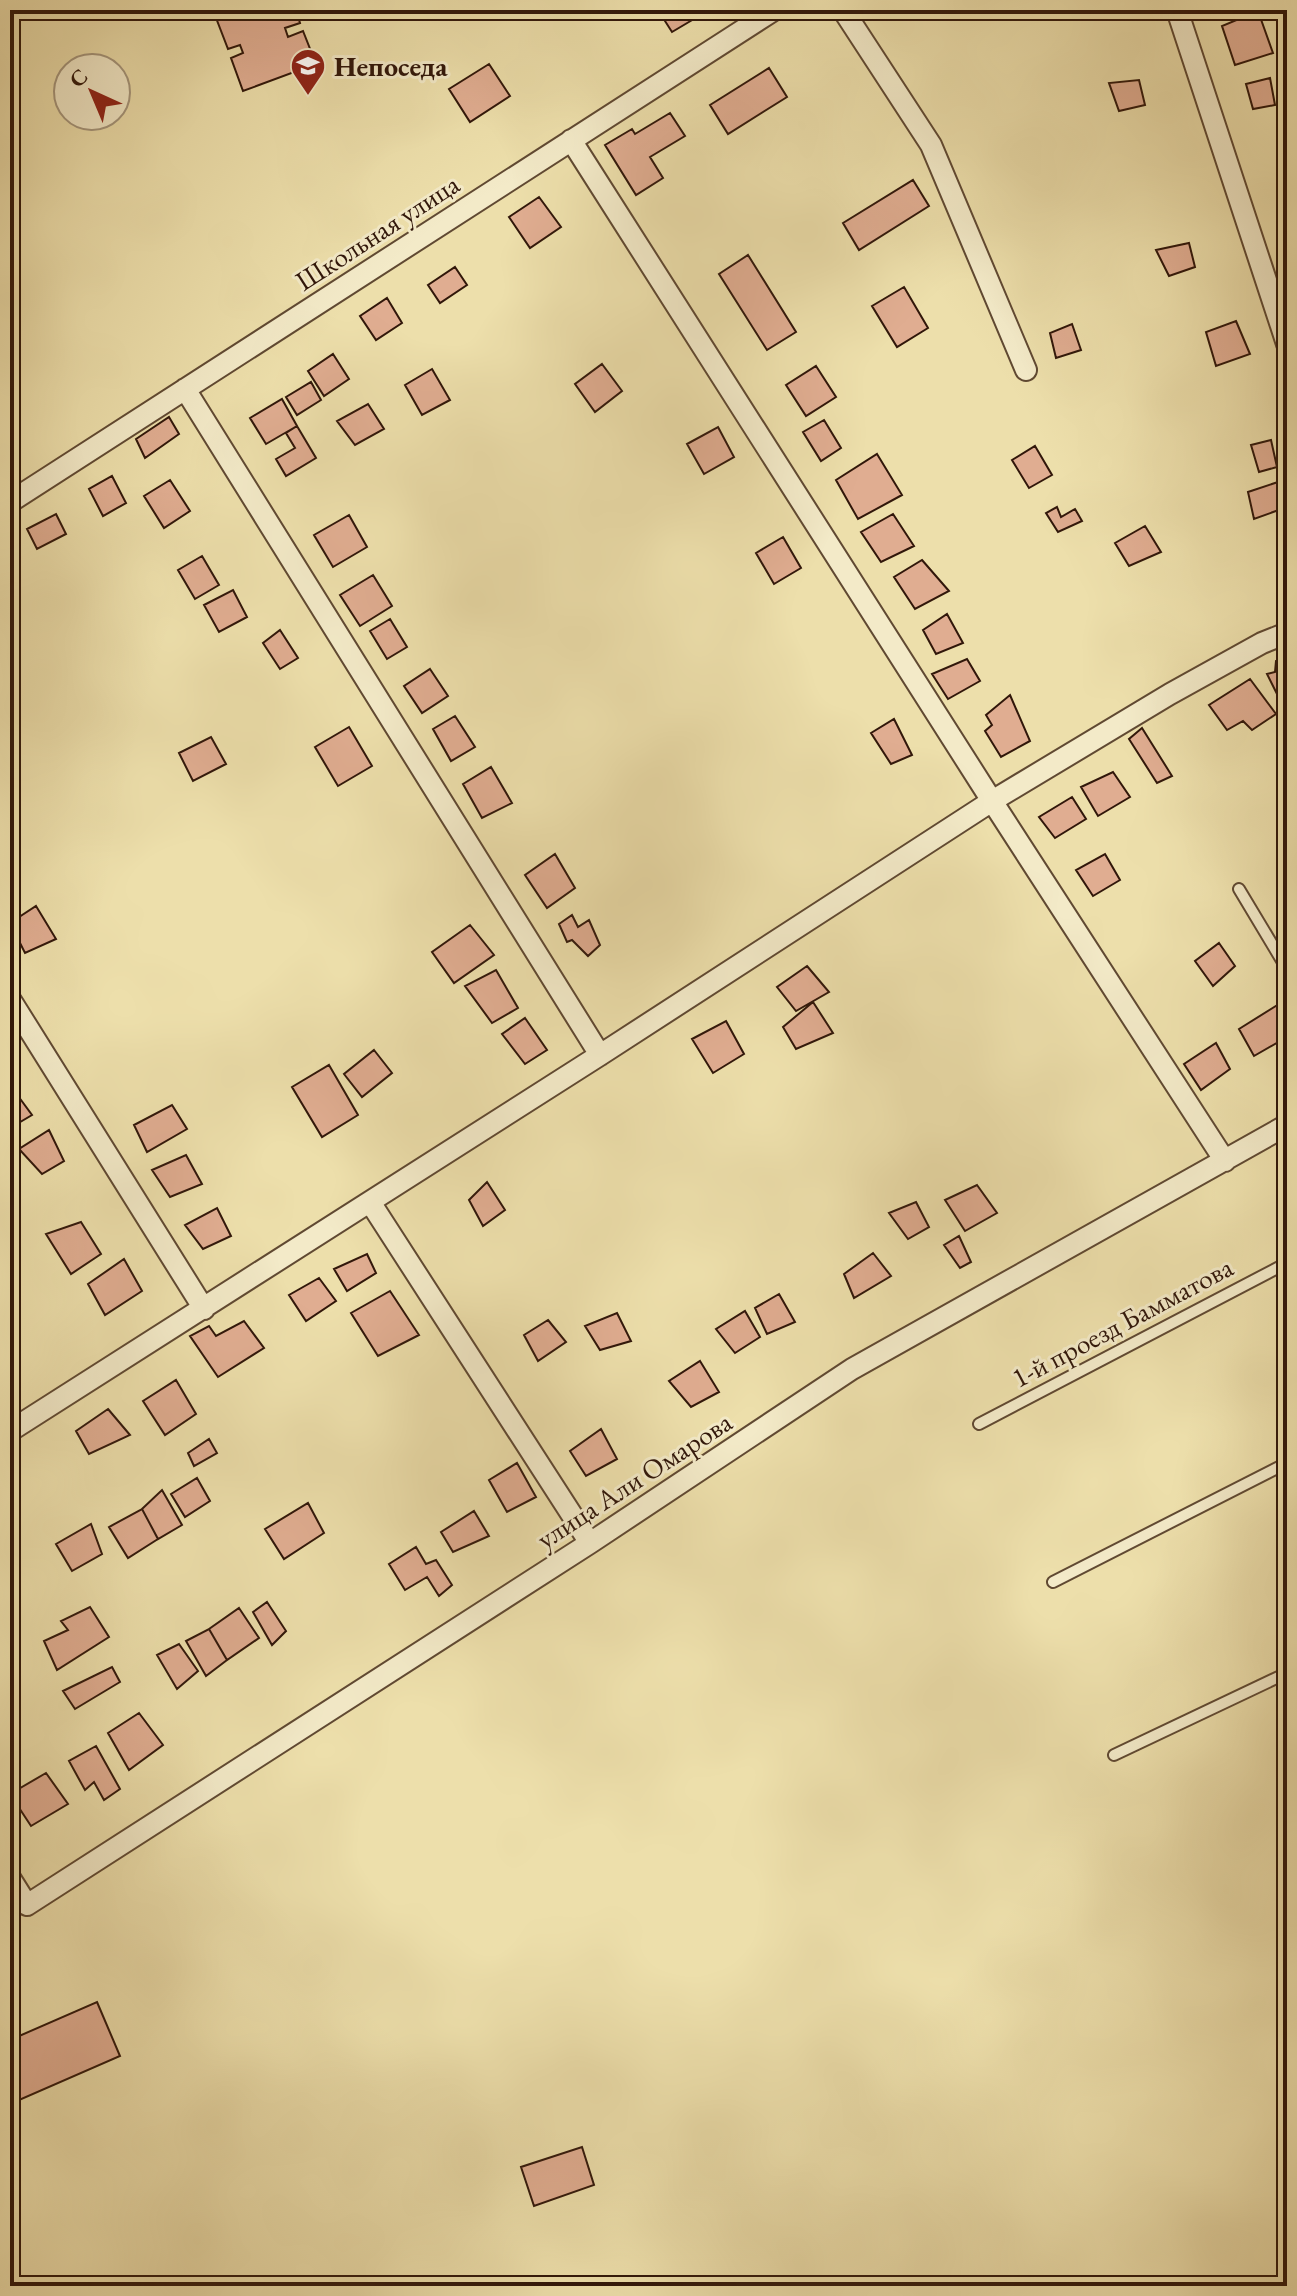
<svg xmlns="http://www.w3.org/2000/svg" width="1297" height="2296" font-family="'EB Garamond',serif">
<style>
.building{fill:#e0ad91;stroke:#31170a;stroke-width:2}
.lines{fill:none;stroke-linecap:round;stroke-linejoin:round}
.lane-casing{stroke:#604932;stroke-width:14}
.street-casing{stroke:#604932;stroke-width:24}
.lane{stroke:#f3eac8;stroke-width:10}
.street{stroke:#f3eac8;stroke-width:20}
.labels{text-anchor:middle;dominant-baseline:central;stroke-width:6;stroke-linejoin:round;paint-order:stroke}
.poi-label{font-size:28px;font-weight:bold;fill:#31170a;stroke:#f3eac8;text-anchor:start}
.street-label{font-size:28px;fill:#31170a;stroke:#f3eac8}
</style>
<rect width="100%" height="100%" fill="#eddfab"/>
<filter id="stains"><feTurbulence type="fractalNoise" baseFrequency=".0025" numOctaves="4"/><feColorMatrix values="0 0 0 0 .2 0 0 0 0 .09 0 0 0 0 .02 0 0 0 .5 -.17"/></filter>
<radialGradient id="worn" r=".72"><stop offset=".6" stop-color="#630" stop-opacity="0"/><stop offset="1" stop-color="#630" stop-opacity=".3"/></radialGradient>
<path class="building" d="M213 10H296L300 23 285 28 288 37 303 31 316 64 243 91 231 58 243 53 240 45 228 49Z
M658 10H709L672 32Z
M1258 11 1273 53 1235 65 1222 26Z
M489 64 510 96 470 122 449 89Z
M769 68 787 97 728 134 710 105Z
M1270 78 1275 105 1253 109 1246 84Z
M1139 80 1145 105 1119 111 1109 83Z
M670 113 685 136 650 157 663 178 636 195 605 145 632 129 635 134Z
M913 180 929 206 859 250 843 223Z
M539 197 561 227 530 248 509 217Z
M1189 243 1195 267 1169 276 1156 250Z
M748 255 796 332 767 350 719 274Z
M455 267 467 285 440 303 428 285Z
M904 287 928 328 897 347 872 306Z
M387 298 402 323 376 340 360 316Z
M1236 321 1250 354 1216 366 1206 332Z
M1072 324 1081 350 1056 358 1050 333Z
M333 354 349 379 324 396 308 371Z
M602 364 622 391 595 412 575 384Z
M816 366 836 397 806 416 786 385Z
M432 369 450 400 422 415 405 385Z
M311 382 321 400 297 415 286 397Z
M282 399 297 426 266 444 250 418Z
M368 404 384 429 355 445 337 421Z
M169 417 179 434 145 458 136 439Z
M824 420 841 448 821 461 803 432Z
M297 426 316 458 286 476 276 459 295 448 286 433Z
M718 427 734 457 704 474 687 444Z
M1271 440 1277 467 1259 472 1251 445Z
M1035 446 1052 475 1029 488 1012 460Z
M877 454 902 495 858 519 836 480Z
M112 476 126 503 103 516 89 489Z
M170 480 190 511 164 528 144 496Z
M1281 481 1287 507 1254 519 1248 492Z
M1057 507 1061 517 1075 509 1082 521 1058 532 1046 513Z
M56 514 66 534 37 549 27 529Z
M893 514 914 546 881 562 861 532Z
M349 515 367 547 333 567 314 535Z
M1145 526 1161 552 1129 566 1115 543Z
M783 537 801 568 774 584 756 553Z
M202 556 219 585 195 599 178 570Z
M922 560 949 591 915 609 894 577Z
M373 575 392 606 360 626 340 595Z
M233 590 247 617 219 632 204 605Z
M947 614 963 643 936 654 923 630Z
M390 619 407 647 387 659 370 631Z
M280 630 298 658 280 669 263 643Z
M1287 657V706H1283L1267 674 1275 672 1276 661Z
M967 659 980 681 948 699 932 674Z
M430 669 448 696 422 713 404 686Z
M1250 679 1276 714 1252 730 1243 721 1227 730 1209 705Z
M1010 695 1030 741 1001 757 985 731 992 725 986 715Z
M455 716 475 747 451 761 433 729Z
M894 719 912 755 891 764 871 733Z
M349 727 372 766 338 786 315 747Z
M1142 728 1172 776 1157 783 1129 739Z
M211 737 226 764 193 781 179 753Z
M491 767 512 803 482 818 463 784Z
M1113 772 1130 797 1098 816 1081 787Z
M1072 797 1086 819 1055 838 1039 817Z
M555 854 575 888 547 908 525 875Z
M1105 854 1120 880 1093 896 1076 870Z
M36 906 56 939 25 953 10 923Z
M572 915 578 927 589 920 600 945 588 956 572 940 567 942 559 924Z
M470 925 494 955 454 983 432 952Z
M1219 943 1235 966 1213 986 1195 961Z
M807 966 829 992 796 1011 777 987Z
M496 970 518 1008 492 1023 465 986Z
M1287 999V1037L1254 1056 1239 1029Z
M813 1002 833 1033 796 1049 783 1027Z
M525 1018 547 1050 525 1064 502 1034Z
M726 1021 744 1054 713 1073 692 1039Z
M1216 1043 1230 1069 1201 1090 1184 1064Z
M374 1050 392 1073 362 1097 344 1074Z
M329 1065 358 1115 322 1137 292 1087Z
M10 1085 32 1115 10 1128Z
M172 1105 187 1129 147 1152 134 1125Z
M49 1130 64 1161 42 1174 19 1149Z
M186 1155 202 1184 170 1197 152 1170Z
M487 1182 505 1210 483 1226 469 1200Z
M977 1185 997 1213 965 1231 945 1200Z
M916 1202 929 1227 908 1239 889 1213Z
M217 1208 231 1236 203 1249 185 1225Z
M81 1222 101 1254 71 1274 46 1234Z
M959 1236 971 1262 960 1268 944 1245Z
M873 1253 891 1276 854 1298 844 1274Z
M367 1254 376 1273 347 1291 334 1269Z
M124 1259 142 1291 105 1315 88 1284Z
M319 1278 336 1301 306 1321 289 1295Z
M390 1291 419 1335 378 1356 351 1313Z
M779 1294 795 1322 767 1334 755 1308Z
M745 1311 760 1337 735 1353 716 1329Z
M617 1313 631 1341 600 1350 585 1326Z
M548 1320 566 1342 538 1361 524 1335Z
M244 1321 264 1348 218 1377 190 1336 209 1326 216 1336Z
M700 1361 719 1392 691 1407 669 1381Z
M176 1380 196 1414 165 1435 143 1401Z
M108 1409 130 1435 89 1454 76 1431Z
M601 1429 617 1459 586 1476 570 1451Z
M209 1439 217 1453 194 1466 188 1453Z
M517 1463 536 1497 507 1512 489 1480Z
M197 1478 210 1501 185 1517 171 1494Z
M162 1490 182 1525 158 1539 142 1509Z
M308 1503 324 1533 284 1559 265 1529Z
M142 1509 158 1539 128 1558 109 1527Z
M474 1511 489 1536 453 1552 441 1532Z
M91 1524 102 1554 72 1571 56 1544Z
M416 1547 426 1564 436 1560 452 1585 439 1596 427 1577 405 1590 389 1564Z
M267 1602 286 1631 272 1645 253 1612Z
M90 1607 109 1637 57 1670 44 1641 68 1630 61 1621Z
M239 1608 259 1638 227 1660 209 1629Z
M209 1629 227 1660 206 1676 186 1641Z
M179 1644 198 1671 177 1689 157 1655Z
M112 1667 120 1682 75 1709 63 1691Z
M139 1713 163 1745 129 1770 108 1733Z
M96 1746 120 1789 104 1800 94 1782 85 1790 69 1761Z
M46 1773 68 1804 31 1826 10 1794Z
M97 2002 120 2056 10 2104V2040Z
M582 2147 594 2185 534 2206 521 2167Z"/>
<g class="lines">
<defs>
<path id="lane" d="M1239 889 1287 969
M979 1424 1287 1263
M1053 1582 1287 1463
M1114 1755 1287 1673"/>
<path id="street" d="M843 10 931 145 1026 370
M1177 10 1287 344
M571 140 992 801 1225 1161
M185 389 600 1055
M10 502 774 10
M10 999 204 1309
M370 1202 590 1543
M10 1431 600 1055 992 801 1170 694 1262 643 1287 633
M10 1878 27 1905 590 1543 852 1369 1287 1125"/>
</defs>
<use href="#lane" class="lane-casing"/>
<use href="#street" class="street-casing"/>
<use href="#lane" class="lane"/>
<use href="#street" class="street"/>
</g>
<defs>
<symbol id="school-pin" viewBox="-11 -11 22 30"><path d="M0 17L-7.5 6A9.5 9.5 0 1 1 7.5 6Z" fill="#8f2418" stroke="#f3eac8"/><path d="M0-5L7-2L0 1L-7-2ZM-4 1L0 2.5L4 1V4Q0 6-4 4Z" fill="#fff"/></symbol>
</defs>
<g fill-rule="evenodd">
<use href="#school-pin" x="288" y="46" width="40" height="54"/>
</g>
<g class="labels">
<g class="poi-label">
<text x="334" y="66">Непоседа</text>
</g>
<g class="street-label">
<text transform="translate(377 232) rotate(-33)">Школьная улица</text>
<text transform="translate(1122 1322) rotate(-28)">1-й проезд Бамматова</text>
<text transform="translate(634 1480) rotate(-33)">улица Али Омарова</text>
</g>
</g>
<rect width="1297" height="2296" fill="none" stroke="#eddfab" stroke-width="40"/>
<rect x="12" y="12" width="1273" height="2272" fill="none" stroke="#31170a" stroke-width="4"/>
<rect x="20" y="20" width="1257" height="2256" fill="none" stroke="#31170a" stroke-width="2"/>
<g transform="translate(92 92) rotate(316)"><circle r="38" fill="#f3eac8" stroke="#a5967c" stroke-width="2"/>
<path d="M0-6L14 30L0 20L-14 30Z" fill="#8f2418"/>
<text y="-12" font-size="22" font-weight="bold" text-anchor="middle" fill="#31170a">С</text>
</g>
<rect width="100%" height="100%" filter="url(#stains)"/>
<rect width="100%" height="100%" fill="url(#worn)"/>
</svg>
